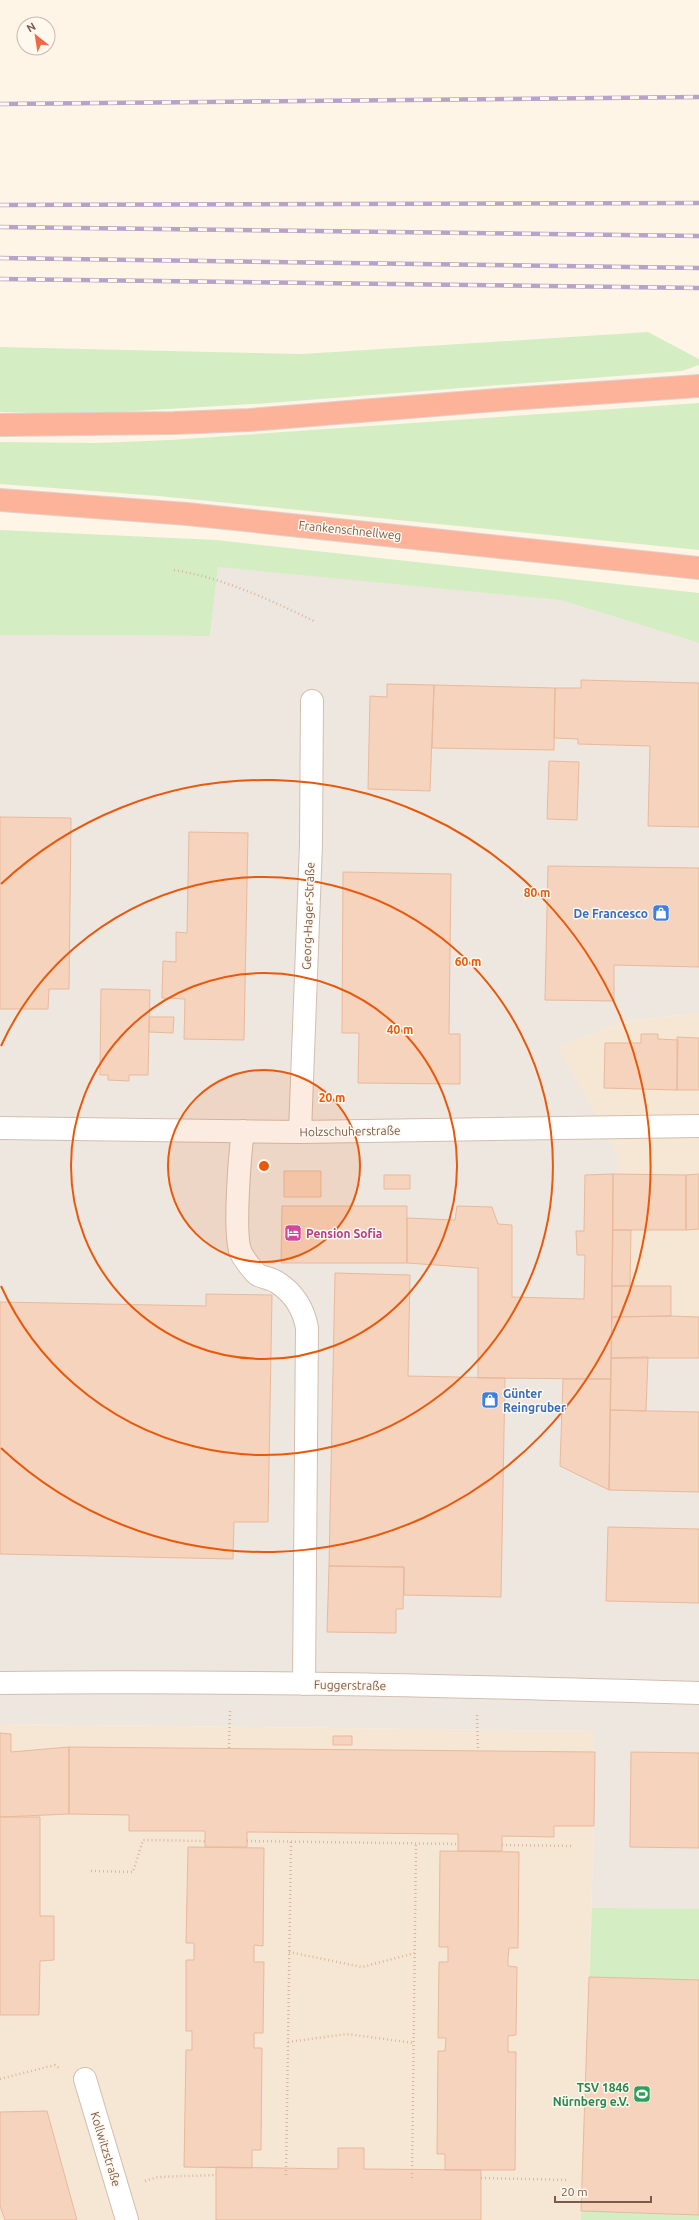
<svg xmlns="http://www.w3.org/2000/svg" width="699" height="2220" font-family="Ubuntu,sans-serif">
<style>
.residential{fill:#f6e7d4}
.industrial{fill:#eee7e0}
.green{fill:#d5edc3}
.building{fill:#f5d3bc;stroke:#e9b99b}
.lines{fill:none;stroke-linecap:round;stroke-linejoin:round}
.minor-casing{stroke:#d3beae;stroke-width:24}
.highway-casing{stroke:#dcd4d0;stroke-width:24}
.path{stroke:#dbb69f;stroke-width:2.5;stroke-dasharray:1 3;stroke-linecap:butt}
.minor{stroke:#fff;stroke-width:22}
.highway{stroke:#fcb39a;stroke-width:22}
.rail-casing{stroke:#b7a3c9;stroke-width:4.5}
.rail{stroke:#fff8ee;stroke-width:3;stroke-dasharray:9;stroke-linecap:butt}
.ring{fill:none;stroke:#e8590c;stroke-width:2}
.labels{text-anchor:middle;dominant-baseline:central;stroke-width:3;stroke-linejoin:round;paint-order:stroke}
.street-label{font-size:12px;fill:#7a5a49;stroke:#fff8ee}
.shop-label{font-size:12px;font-weight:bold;fill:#366cbe;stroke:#fff8ee;text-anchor:end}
.hotel-label{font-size:12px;font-weight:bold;fill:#b23c85;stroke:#fff8ee;text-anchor:start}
.leisure-label{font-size:12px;font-weight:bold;fill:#27864d;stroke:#fff8ee;text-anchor:end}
.centre{fill:#e8590c;stroke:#fff8ee;stroke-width:2}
.ring-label{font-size:12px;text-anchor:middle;font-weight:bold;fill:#e8590c;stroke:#fff8ee;stroke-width:3;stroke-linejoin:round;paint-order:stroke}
</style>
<rect width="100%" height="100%" fill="#fef5e7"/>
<path class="residential" d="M699 1013V1320L615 1319 558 1047 627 1021Z
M0 1724 595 1731 594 1826 581 2220H0Z"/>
<path class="industrial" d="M218 566 560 600 699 643V1013L627 1021 558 1047 617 1154 615 1319 699 1320V2220H581L594 1826V1731L0 1724V635L210 636Z"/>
<path class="green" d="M648 332 699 359V365L682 371 269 403 84 414 0 412V347L302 354Z
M699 403V550L158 496 0 484V442L96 443 170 440Z
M0 530 216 540 699 593V643L560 600 218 567 210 636 0 635Z
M592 1908 699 1909V2220H581Z"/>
<path class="building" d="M581 680 699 683V827L648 826 650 746 578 744V739L554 738 555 688H581Z
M387 684 434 685 430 791 368 789 370 696 387 697Z
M434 685 555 688 554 750 432 748Z
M549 761 579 762 577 820 547 819Z
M0 817 71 818 69 989H49L48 1009H0Z
M189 832 248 833 244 1040 184 1039 185 999 162 998 163 961 176 962V932L187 933Z
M548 866 699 868V967L614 965V1001L545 1000Z
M343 872 451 874 449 1034H460V1084L358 1083 359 1033H342Z
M101 989 150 990 148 1075H129V1081L108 1080V1075H100Z
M149 1017H174L173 1033 149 1032Z
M641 1034H658V1039L678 1040 677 1090 604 1088 605 1043H641Z
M677 1037 699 1038V1090H677Z
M284 1171H321V1197H284Z
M613 1174 611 1379 478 1378V1268L407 1263V1218L455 1220 457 1206 492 1207 498 1224 512 1225V1297L584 1299 585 1255H577L576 1231H584L585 1175Z
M613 1174 686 1175V1230H613Z
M699 1174V1229L686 1230V1175Z
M384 1175H410V1189H384Z
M282 1206H407V1263H281Z
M613 1230H631L630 1286H612Z
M335 1273 410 1275 408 1376 505 1378 501 1597 404 1595V1567L329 1566Z
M612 1286H671V1316L612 1317Z
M206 1294 272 1295 268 1522H234L233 1559 0 1554V1302L206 1306Z
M671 1316 699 1317V1358H611L612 1317Z
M648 1357 646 1411 610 1410 611 1358Z
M563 1379H611L609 1490 560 1466Z
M610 1410 699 1412V1492L609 1490Z
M608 1527 699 1529V1603L606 1601Z
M329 1566 404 1567 403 1609H396V1633L327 1632Z
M0 1733 11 1734V1752L69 1747V1814L0 1817Z
M333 1736H352V1745H333Z
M69 1747 595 1752 594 1826H554V1837L502 1836V1851H458V1834L247 1832V1847H205V1831H129V1815L69 1814Z
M631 1752 699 1753V1848L630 1847Z
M0 1817H40V1916H54V1960L40 1961 39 2015H0Z
M188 1847 264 1848 263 1946 254 1945V1962H264L263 2033H254V2048H262L261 2150H252V2168L184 2167 186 2050H192V2031H186V1960H194V1943H186Z
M440 1851 519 1852 518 1948H509L508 1958V1966L517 1967 516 2035 508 2036V2052H516L515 2170H445V2154H437L438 2051H445L446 2038H438L439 1962H448V1947H439Z
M589 1977 699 1980V2215L581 2211Z
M47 2111 77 2220H5L0 2206V2112Z
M338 2148H364V2169L481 2170V2220H216V2167L338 2169Z"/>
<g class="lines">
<defs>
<path id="minor" d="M0 1128 300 1132 699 1126
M243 1131C240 1153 233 1236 241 1253 244 1259 253 1271 258 1275 265 1278 273 1279 278 1283 294 1293 304 1310 307 1328L304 1684
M300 1132 311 844 312 701
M0 1683C233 1680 466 1686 699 1693
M85 2079 127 2220"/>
<path id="highway" d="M0 425 174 423 249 420 509 399 699 386
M0 500 187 514 699 568"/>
</defs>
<use href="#minor" class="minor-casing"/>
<use href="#highway" class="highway-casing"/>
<path class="path" d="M174 570C224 578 270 600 316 622
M477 1715 478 1751
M229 1748 230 1711
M247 1841 458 1844
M502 1845 573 1846
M91 1871 133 1872 143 1840 205 1841
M289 1952 362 1967 415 1953
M288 2042 347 2034 414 2043
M0 2079 55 2065 59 2068
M286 2175 291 1842
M412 2178 416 1844
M481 2178 569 2180
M145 2181 158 2177 216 2175"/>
<use href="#minor" class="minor"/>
<use href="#highway" class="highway"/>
<defs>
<path id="rail" d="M0 104 699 97
M0 205 699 203
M0 227 699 236
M0 258 699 268
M0 279 699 288"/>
</defs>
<use href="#rail" class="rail-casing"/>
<use href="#rail" class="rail"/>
</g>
<circle cx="264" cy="1166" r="96" fill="#e8590c" fill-opacity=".12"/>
<g class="ring">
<circle cx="264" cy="1166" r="96"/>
<circle cx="264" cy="1166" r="193"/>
<path d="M1 1046A289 289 0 1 1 1 1286"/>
<path d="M1 884A386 386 0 1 1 1 1448"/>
</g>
<defs>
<symbol id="shop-square" viewBox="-11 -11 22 22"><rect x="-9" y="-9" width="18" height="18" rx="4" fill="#3f7fe0" stroke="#fff8ee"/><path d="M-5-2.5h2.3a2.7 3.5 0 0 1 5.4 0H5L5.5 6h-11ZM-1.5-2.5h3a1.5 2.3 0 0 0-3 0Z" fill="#fff"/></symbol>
<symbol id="hotel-square" viewBox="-11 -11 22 22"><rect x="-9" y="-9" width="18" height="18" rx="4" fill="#d1479c" stroke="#fff8ee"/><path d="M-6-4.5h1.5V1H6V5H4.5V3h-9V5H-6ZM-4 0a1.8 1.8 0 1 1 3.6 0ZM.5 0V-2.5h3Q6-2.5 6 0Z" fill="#fff"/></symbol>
<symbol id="stadium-square" viewBox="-11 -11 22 22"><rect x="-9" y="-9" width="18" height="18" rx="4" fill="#2e9e5b" stroke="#fff8ee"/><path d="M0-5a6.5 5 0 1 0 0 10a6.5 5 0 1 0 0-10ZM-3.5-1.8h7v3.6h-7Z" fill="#fff"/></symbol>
</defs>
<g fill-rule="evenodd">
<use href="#shop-square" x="651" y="903" width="20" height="20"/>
<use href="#hotel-square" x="283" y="1223" width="20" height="20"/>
<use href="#shop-square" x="480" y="1390" width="20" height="20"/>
<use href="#stadium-square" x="632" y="2084" width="20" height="20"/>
</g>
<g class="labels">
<g class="street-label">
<text transform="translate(350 530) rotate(6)">Frankenschnellweg</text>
<text transform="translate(308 916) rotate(-88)">Georg-Hager-Straße</text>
<text transform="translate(350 1131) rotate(-1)">Holzschuherstraße</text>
<text transform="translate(350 1685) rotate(1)">Fuggerstraße</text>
<text transform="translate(106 2149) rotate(73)">Kollwitzstraße</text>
</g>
<g class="shop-label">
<text x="648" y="913">De Francesco</text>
<text x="503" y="1393" text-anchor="start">Günter<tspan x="503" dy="14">Reingruber</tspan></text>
</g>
<g class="hotel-label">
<text x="306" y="1233">Pension Sofia</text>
</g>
<g class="leisure-label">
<text x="629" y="2087">TSV 1846<tspan x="629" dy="14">Nürnberg e.V.</tspan></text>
</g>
</g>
<circle cx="264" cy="1166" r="6" class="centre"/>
<g class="ring-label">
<text x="537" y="897">80 m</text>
<text x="468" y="966">60 m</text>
<text x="400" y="1034">40 m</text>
<text x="332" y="1102">20 m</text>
</g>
<g transform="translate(36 36) rotate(330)"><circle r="19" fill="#fff8ee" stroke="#cab9ac"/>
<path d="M0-3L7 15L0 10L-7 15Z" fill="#ef6944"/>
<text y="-6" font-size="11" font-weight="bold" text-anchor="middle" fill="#7a5a49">N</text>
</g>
<path d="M555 2196v6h96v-6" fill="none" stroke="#7a5a49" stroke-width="2"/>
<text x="561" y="2196" font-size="12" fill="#7a5a49" stroke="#fff8ee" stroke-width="3" paint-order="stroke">20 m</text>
</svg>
